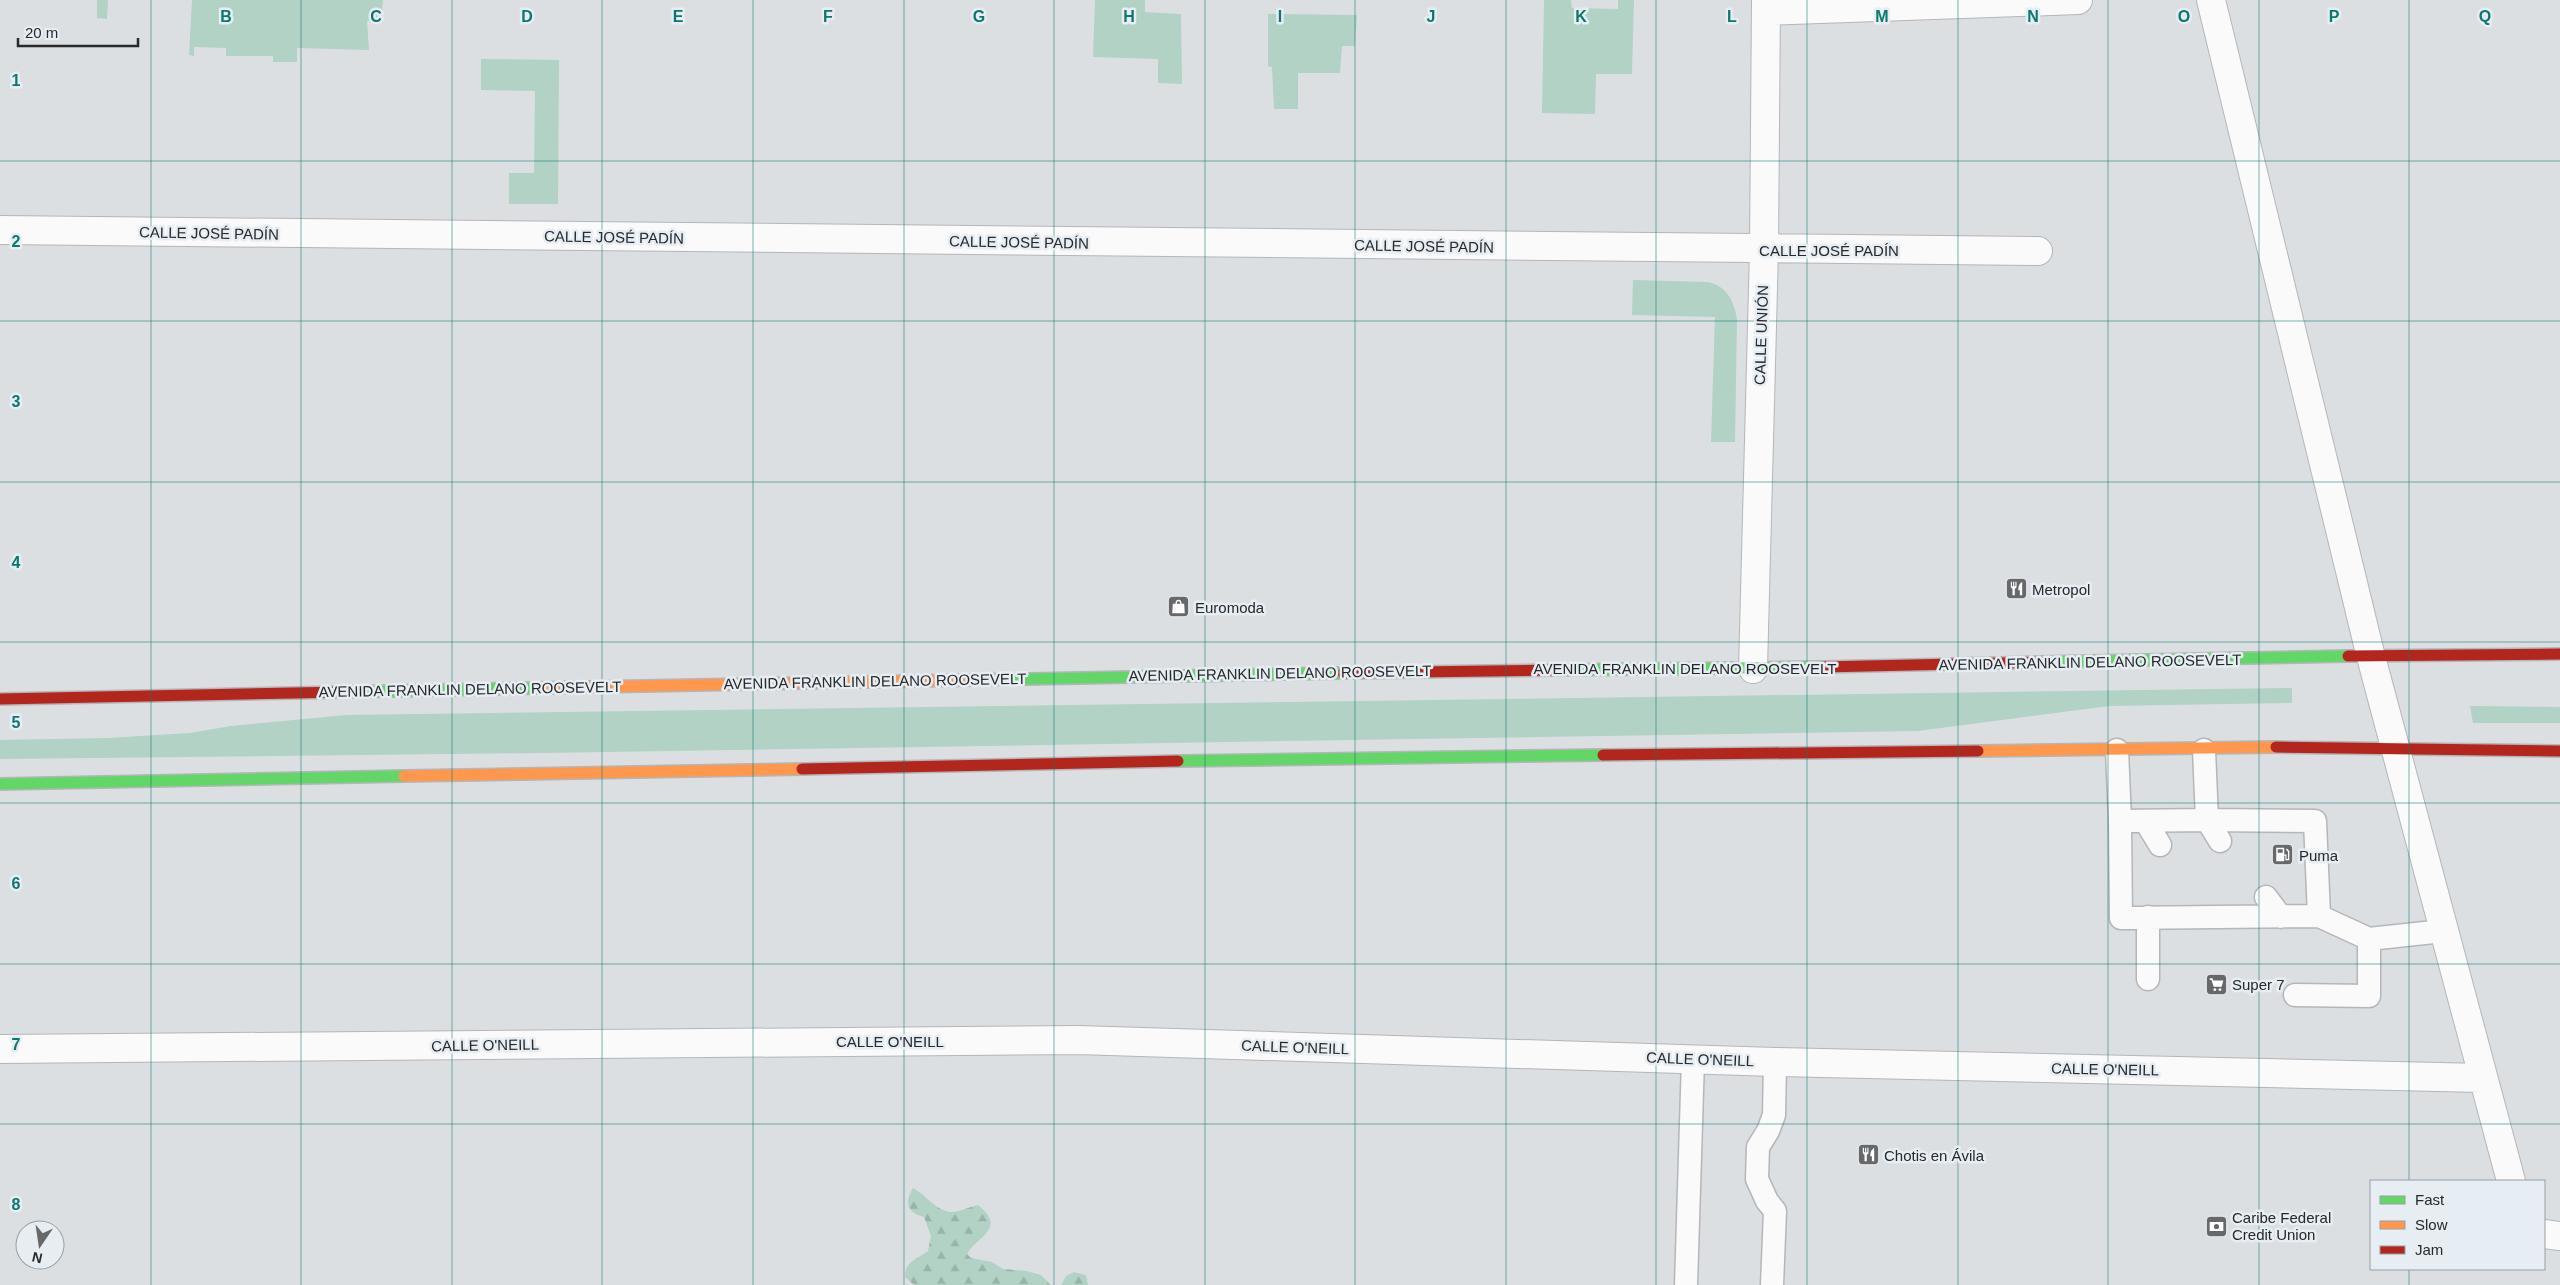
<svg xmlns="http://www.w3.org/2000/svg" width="2560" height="1285" font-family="Arial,sans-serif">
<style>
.grass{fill:#b1d2c4}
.forest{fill:url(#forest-firs)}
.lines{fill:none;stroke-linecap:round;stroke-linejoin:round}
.lane-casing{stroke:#b4b6b9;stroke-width:25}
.street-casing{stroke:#b4b6b9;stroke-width:30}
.fast-casing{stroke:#b4b6b9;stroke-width:14}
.slow-casing{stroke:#b4b6b9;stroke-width:14}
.jam-casing{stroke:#b4b6b9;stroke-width:14}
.lane{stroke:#fafafb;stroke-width:22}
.street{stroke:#fafafb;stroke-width:28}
.fast{stroke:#63d668;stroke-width:11}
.slow{stroke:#ff974d;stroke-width:11}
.jam{stroke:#b3261e;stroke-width:11}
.grid{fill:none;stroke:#0f766e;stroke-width:1;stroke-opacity:0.55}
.labels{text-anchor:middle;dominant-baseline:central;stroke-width:5;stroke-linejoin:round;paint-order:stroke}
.street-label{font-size:15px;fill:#26282a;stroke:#e6edf3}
.poi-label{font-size:15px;fill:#26282a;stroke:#e6edf3;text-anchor:start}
.grid-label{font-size:16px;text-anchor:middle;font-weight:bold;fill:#0f766e;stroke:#e6edf3;stroke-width:5;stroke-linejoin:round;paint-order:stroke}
</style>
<defs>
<pattern id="forest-firs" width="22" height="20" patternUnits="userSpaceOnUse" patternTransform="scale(1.25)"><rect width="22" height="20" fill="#b1d2c4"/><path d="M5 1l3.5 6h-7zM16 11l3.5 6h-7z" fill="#98b4a9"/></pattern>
</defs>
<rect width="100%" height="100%" fill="#dcdfe2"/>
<path class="grass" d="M97 0H108L107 19 97 18Z
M192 0H383L381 19 367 21 369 50 297 48V62H273V56H226V48L194 47V56L189 55Z
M1095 0H1145V12L1181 14 1182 84 1158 83V59L1093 57Z
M1544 0H1571L1572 8 1618 9V0H1634L1632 74H1596L1595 114 1542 113Z
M1268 14 1357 15 1355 46H1342L1340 73H1298V109H1274L1272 67 1268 66Z
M481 59 559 60 558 204H509V173H534L535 91 481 90Z
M1633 280 1708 282C1727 286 1734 301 1737 319L1735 442H1711L1715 317 1632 315Z
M2292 688V703L2109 706 1918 731 543 753 0 759V740L108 738 190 733 231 726 346 715Z
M2470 706 2560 707V723H2473Z"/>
<path class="forest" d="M913 1188C926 1195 936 1211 951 1212 960 1212 969 1207 978 1205 1008 1229 976 1237 967 1254L971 1258 992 1262 1003 1269 1027 1271 1041 1275 1051 1285H914L905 1277C905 1261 916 1260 928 1251L931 1236 924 1217C907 1213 904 1203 913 1188Z
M1074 1272 1086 1275 1088 1285H1061L1066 1276Z"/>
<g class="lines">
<defs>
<path id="lane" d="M2117 750 2120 821 2207 820 2204 750
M2207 820 2315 821 2319 916
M2207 820 2220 841
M2120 821 2121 918 2319 916 2369 939 2443 931
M2146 822 2160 845
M2266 897 2281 917
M2148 917V979
M2295 995 2369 996V939
M1686 1285 1693 1059
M1772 1285 1775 1211 1767 1201 1757 1179 1758 1147 1768 1131 1774 1115 1775 1062"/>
<path id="street" d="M2211 0 2371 657 2511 1181
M1766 11 2078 0
M0 230 2038 251
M1753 669 1764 250 1766 0
M0 1049 1078 1040 1775 1062 2482 1078
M2544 1234 2560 1236"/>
<path id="fast" d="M2040 662 2348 656
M1556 670 1822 667
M970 680 1343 673
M345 692 536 688
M1178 761 1603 755
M0 784 404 776"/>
<path id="slow" d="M536 688 970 680
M1978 751 2276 747
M404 776 802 769"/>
<path id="jam" d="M2348 656 2560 654
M1822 667 2040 662
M1343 673 1556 670
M0 699 345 692
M2276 747 2560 751
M1603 755 1978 751
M802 769 1178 761"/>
</defs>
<use href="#lane" class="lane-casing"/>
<use href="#street" class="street-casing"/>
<use href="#fast" class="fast-casing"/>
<use href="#slow" class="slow-casing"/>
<use href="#jam" class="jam-casing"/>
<use href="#lane" class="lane"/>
<use href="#street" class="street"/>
<use href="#fast" class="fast"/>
<use href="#slow" class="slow"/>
<use href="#jam" class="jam"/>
</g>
<path class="grid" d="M151 0V1285M301 0V1285M452 0V1285M602 0V1285M753 0V1285M904 0V1285M1054 0V1285M1205 0V1285M1355 0V1285M1506 0V1285M1656 0V1285M1807 0V1285M1958 0V1285M2108 0V1285M2259 0V1285M2409 0V1181M0 161H2560M0 321H2560M0 482H2560M0 642H2560M0 803H2560M0 964H2560M0 1124H2560M2409 1269V1285"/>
<defs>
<symbol id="restaurant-square" viewBox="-11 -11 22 22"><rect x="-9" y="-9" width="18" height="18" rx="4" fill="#66686a" stroke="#e6edf3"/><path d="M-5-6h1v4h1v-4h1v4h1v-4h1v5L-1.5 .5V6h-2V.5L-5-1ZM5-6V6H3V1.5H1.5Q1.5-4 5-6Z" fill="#fff"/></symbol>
<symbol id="shop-square" viewBox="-11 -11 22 22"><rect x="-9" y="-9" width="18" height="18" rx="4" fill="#66686a" stroke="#e6edf3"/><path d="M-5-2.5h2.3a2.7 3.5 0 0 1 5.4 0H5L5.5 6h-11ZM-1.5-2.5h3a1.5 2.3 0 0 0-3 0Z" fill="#fff"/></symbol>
<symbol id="fuel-square" viewBox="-11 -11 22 22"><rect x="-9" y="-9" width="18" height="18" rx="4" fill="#66686a" stroke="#e6edf3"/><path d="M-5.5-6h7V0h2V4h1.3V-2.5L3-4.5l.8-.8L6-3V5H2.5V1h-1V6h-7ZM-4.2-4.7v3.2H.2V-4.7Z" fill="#fff"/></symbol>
<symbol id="supermarket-square" viewBox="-11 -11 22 22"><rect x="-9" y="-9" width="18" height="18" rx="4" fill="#66686a" stroke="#e6edf3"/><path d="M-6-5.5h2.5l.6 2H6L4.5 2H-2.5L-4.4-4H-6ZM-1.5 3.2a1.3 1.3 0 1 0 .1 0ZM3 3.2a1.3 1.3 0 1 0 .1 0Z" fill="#fff"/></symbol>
<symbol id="bank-square" viewBox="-11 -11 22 22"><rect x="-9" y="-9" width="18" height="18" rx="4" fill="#66686a" stroke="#e6edf3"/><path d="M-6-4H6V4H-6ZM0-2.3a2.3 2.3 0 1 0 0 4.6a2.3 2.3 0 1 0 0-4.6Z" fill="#fff"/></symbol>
</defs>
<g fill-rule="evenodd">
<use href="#restaurant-square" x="2004" y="576" width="25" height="25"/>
<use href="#shop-square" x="1166" y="594" width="25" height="25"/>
<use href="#fuel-square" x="2270" y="842" width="25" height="25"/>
<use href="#supermarket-square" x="2204" y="972" width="25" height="25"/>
<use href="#restaurant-square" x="1856" y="1142" width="25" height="25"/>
<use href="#bank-square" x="2204" y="1214" width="25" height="25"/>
</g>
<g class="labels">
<g class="street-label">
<text transform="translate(209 233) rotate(1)">CALLE JOSÉ PADÍN</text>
<text transform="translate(614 237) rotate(1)">CALLE JOSÉ PADÍN</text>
<text transform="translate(1019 242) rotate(1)">CALLE JOSÉ PADÍN</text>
<text transform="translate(1424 246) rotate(1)">CALLE JOSÉ PADÍN</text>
<text x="1829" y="250">CALLE JOSÉ PADÍN</text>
<text transform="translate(1761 335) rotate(-88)">CALLE UNIÓN</text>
<text transform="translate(2090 662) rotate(-1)">AVENIDA FRANKLIN DELANO ROOSEVELT</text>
<text x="1685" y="668">AVENIDA FRANKLIN DELANO ROOSEVELT</text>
<text transform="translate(1280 673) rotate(-1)">AVENIDA FRANKLIN DELANO ROOSEVELT</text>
<text transform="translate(875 681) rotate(-1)">AVENIDA FRANKLIN DELANO ROOSEVELT</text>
<text transform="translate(470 689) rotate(-1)">AVENIDA FRANKLIN DELANO ROOSEVELT</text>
<text x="890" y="1041">CALLE O'NEILL</text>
<text transform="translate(485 1045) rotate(-1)">CALLE O'NEILL</text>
<text transform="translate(1295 1047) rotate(2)">CALLE O'NEILL</text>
<text transform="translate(1700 1059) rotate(2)">CALLE O'NEILL</text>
<text transform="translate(2105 1069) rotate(1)">CALLE O'NEILL</text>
</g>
<g class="poi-label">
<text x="2032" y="589">Metropol</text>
<text x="1195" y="607">Euromoda</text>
<text x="2299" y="855">Puma</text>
<text x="2232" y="984">Super 7</text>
<text x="1884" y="1155">Chotis en Ávila</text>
<text x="2232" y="1217">Caribe Federal<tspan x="2232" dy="17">Credit Union</tspan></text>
</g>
</g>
<g class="grid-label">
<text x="226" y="22">B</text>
<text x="376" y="22">C</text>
<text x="527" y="22">D</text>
<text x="678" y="22">E</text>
<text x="828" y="22">F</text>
<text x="979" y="22">G</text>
<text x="1129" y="22">H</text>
<text x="1280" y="22">I</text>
<text x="1431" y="22">J</text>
<text x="1581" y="22">K</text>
<text x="1732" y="22">L</text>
<text x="1882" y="22">M</text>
<text x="2033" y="22">N</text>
<text x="2184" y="22">O</text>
<text x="2334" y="22">P</text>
<text x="2485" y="22">Q</text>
<text x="16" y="86">1</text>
<text x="16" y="247">2</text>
<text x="16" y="407">3</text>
<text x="16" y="568">4</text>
<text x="16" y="728">5</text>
<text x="16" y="889">6</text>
<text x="16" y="1050">7</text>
<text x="16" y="1210">8</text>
</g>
<rect x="2370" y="1180" width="175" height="90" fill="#e6edf3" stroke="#999ea3"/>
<rect x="2380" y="1196" width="25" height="8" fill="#63d668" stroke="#999ea3"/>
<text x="2415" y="1205" font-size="15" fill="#26282a">Fast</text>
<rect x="2380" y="1221" width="25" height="8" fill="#ff974d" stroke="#999ea3"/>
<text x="2415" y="1230" font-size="15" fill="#26282a">Slow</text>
<rect x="2380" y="1246" width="25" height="8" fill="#b3261e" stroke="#999ea3"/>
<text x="2415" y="1255" font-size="15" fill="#26282a">Jam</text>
<g transform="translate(40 1245) rotate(193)"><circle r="24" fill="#e6edf3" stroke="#999ea3"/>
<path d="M0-4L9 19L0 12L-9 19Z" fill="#66686a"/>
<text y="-8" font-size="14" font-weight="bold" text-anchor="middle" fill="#26282a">N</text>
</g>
<path d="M18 38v8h120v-8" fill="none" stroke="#26282a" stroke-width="2.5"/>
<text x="25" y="38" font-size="15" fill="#26282a" stroke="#e6edf3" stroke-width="4" paint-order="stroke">20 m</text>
</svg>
